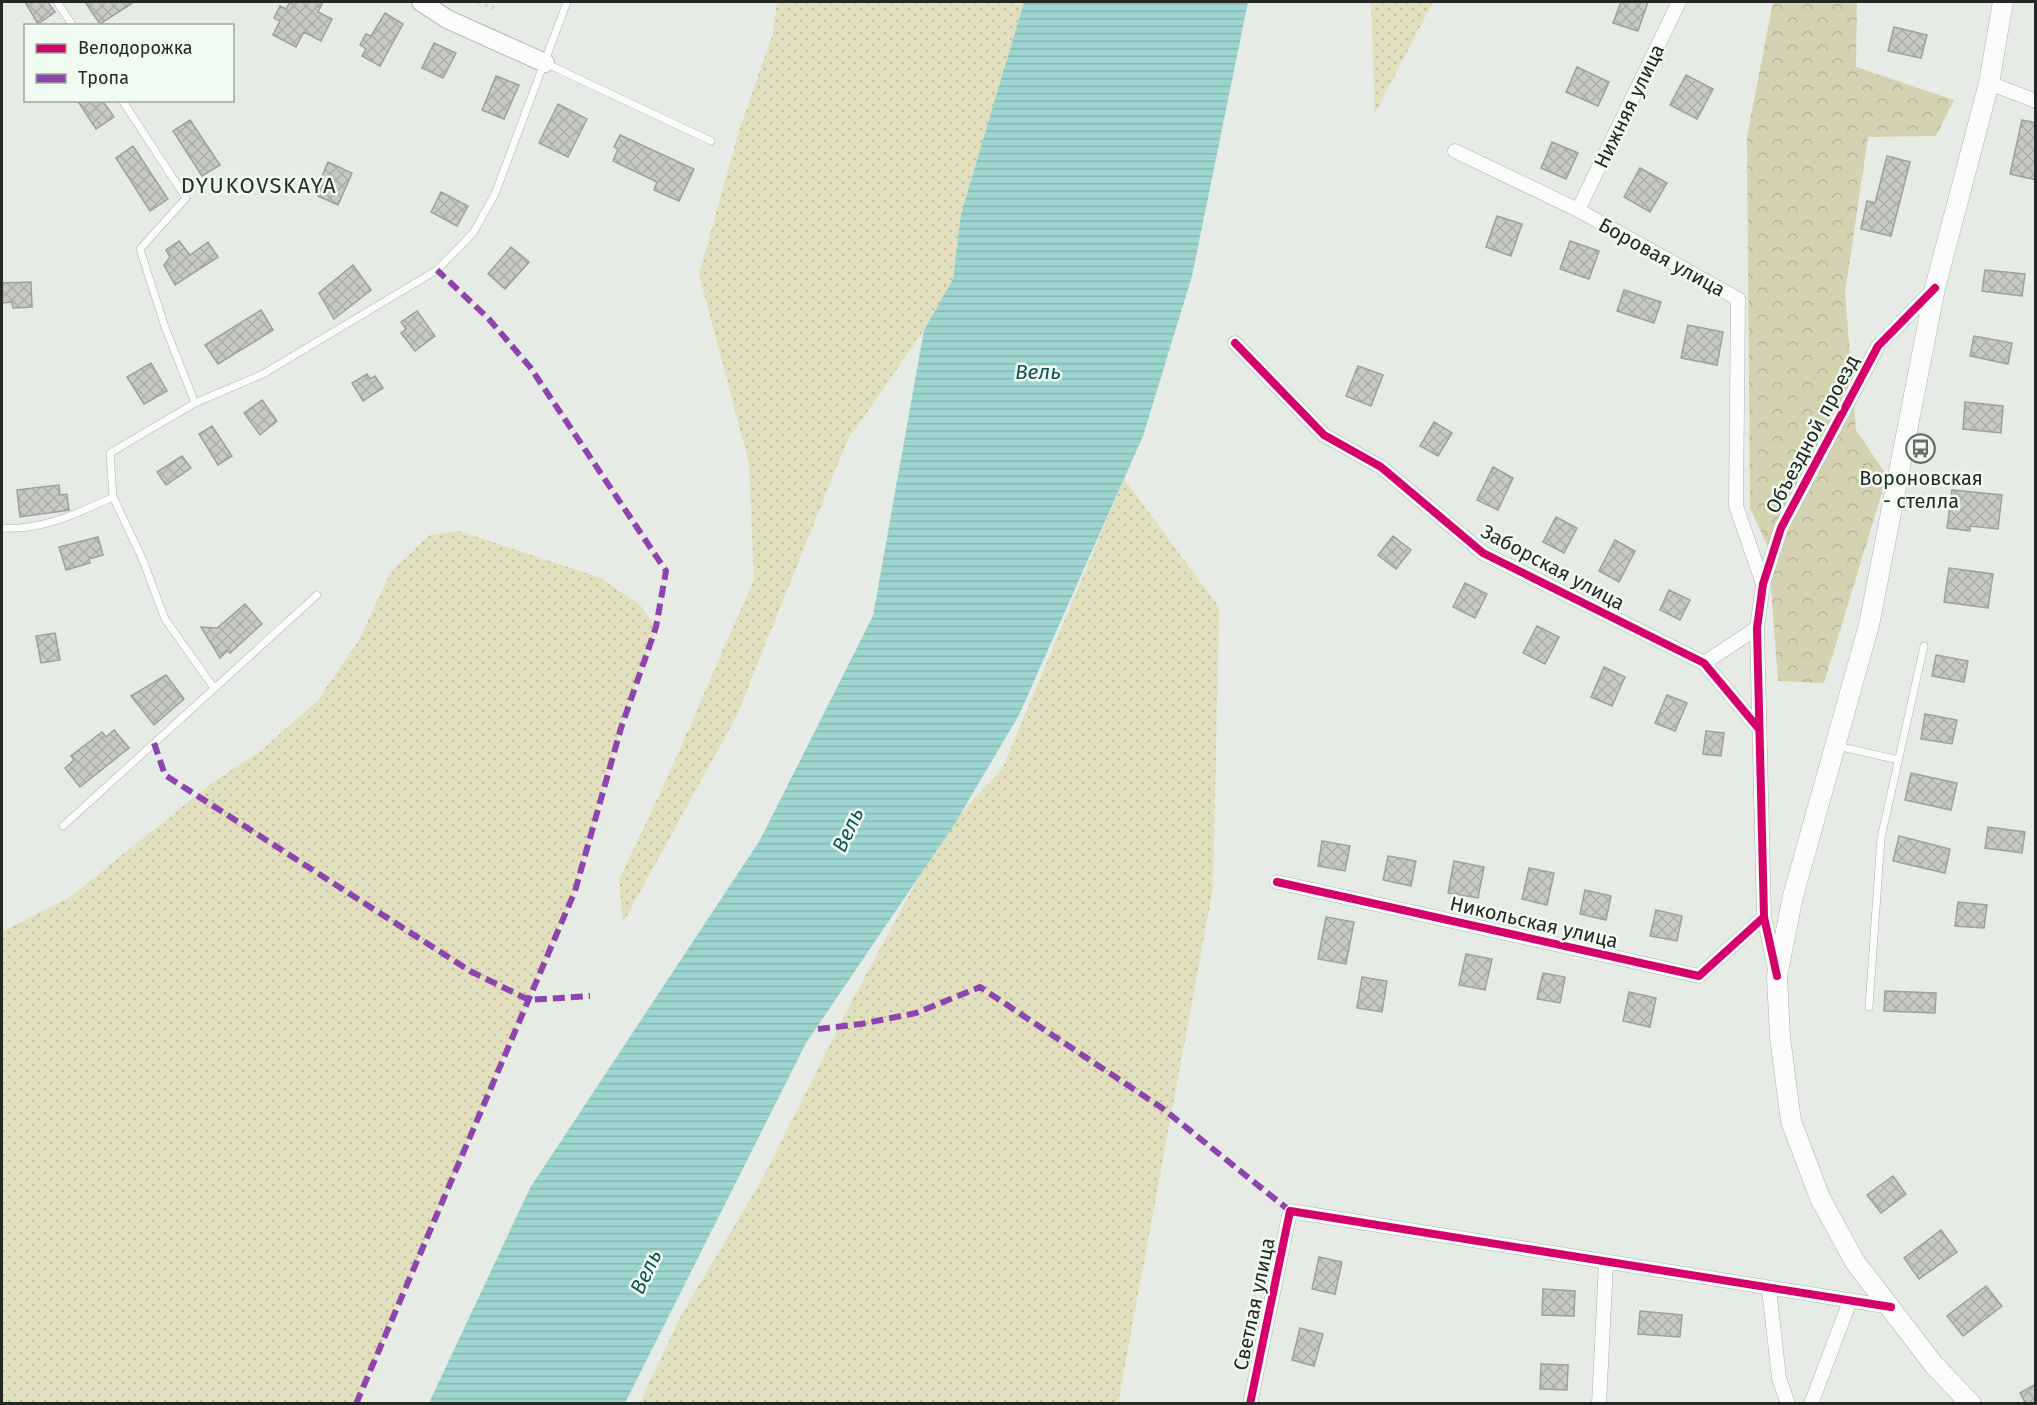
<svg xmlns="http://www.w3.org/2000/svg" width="2037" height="1405" font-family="'Fira Sans',sans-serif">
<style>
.green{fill:url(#green-dots)}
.forest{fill:url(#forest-crowns)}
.water{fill:url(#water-rules)}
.building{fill:url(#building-cross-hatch);stroke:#9da09c;stroke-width:1.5}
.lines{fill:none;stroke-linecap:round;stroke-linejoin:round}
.service-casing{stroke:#aeb2ae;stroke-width:8}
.minor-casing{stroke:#aeb2ae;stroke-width:15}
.tertiary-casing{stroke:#aeb2ae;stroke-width:20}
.secondary-casing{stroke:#aeb2ae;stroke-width:21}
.path{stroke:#d2d4d2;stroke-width:3;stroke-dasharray:3 4.5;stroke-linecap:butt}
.service{stroke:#fbfcfb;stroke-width:7}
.minor{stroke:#fbfcfb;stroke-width:14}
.tertiary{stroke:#fbfcfb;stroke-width:18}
.secondary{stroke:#fbfcfb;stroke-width:20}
.quiet{stroke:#8e44ad;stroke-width:6;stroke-dasharray:12 6;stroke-linecap:butt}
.cycleway-casing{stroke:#f0fbf1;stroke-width:11}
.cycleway{stroke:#d6006c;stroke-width:8}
.labels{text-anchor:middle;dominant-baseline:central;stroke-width:5;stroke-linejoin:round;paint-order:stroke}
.street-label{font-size:20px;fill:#242824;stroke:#f0fbf1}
.poi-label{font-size:20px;fill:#242824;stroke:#f0fbf1}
.water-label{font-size:21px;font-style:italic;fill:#125553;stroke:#f0fbf1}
.quarter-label{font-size:22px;letter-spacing:1.5px;fill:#283028;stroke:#f0fbf1}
</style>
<defs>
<pattern id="green-dots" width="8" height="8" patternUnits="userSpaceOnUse" patternTransform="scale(1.5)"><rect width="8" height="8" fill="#e2dfbe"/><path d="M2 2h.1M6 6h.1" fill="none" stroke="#c2bfa3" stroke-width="1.8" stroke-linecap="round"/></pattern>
<pattern id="forest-crowns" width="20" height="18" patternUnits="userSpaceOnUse" patternTransform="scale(1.5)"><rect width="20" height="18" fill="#d4d2b0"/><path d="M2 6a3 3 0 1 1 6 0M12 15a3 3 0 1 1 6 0" fill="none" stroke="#b6b497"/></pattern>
<pattern id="water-rules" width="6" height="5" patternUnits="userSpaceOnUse" patternTransform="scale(1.5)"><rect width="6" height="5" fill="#9dd5d1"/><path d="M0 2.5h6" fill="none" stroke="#87b7b3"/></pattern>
<pattern id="building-cross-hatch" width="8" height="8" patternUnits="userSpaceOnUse" patternTransform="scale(1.5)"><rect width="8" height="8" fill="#c7c9c5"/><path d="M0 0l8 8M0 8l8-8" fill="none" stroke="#abada9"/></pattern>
</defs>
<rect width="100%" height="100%" fill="#e6ebe6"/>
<path class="green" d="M777 2H1024L961 214 953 279 924 330 847 441 737 715 623 923 619 880 669 774 754 579 749 463 699 274 740 128 773 34Z
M1371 2H1433L1375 113Z
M1124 479 1219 607 1213 888 1118 1403 639 1404 682 1314 765 1174 854 997 944 831 1002 769Z
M459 531 601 578 641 606 656 627 621 728 575 891 356 1403H2V932L70 897 212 783 263 749 317 701 359 640 391 571 430 535Z"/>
<path class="forest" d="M1773 2H1857L1856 67 1954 100 1936 136 1868 137 1845 293 1856 430 1887 476 1824 683 1778 681 1768 547 1750 508 1747 137Z"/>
<path class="water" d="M1024 2H1248L1192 276 1143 436 1019 715 954 825 806 1043 625 1403H429L530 1188 760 840 873 616 924 330 953 279 961 214Z"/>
<path class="building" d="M25 2H48L55 12 38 24Z
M85 2H134L100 24Z
M290 2H323L318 12 332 19 321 41 304 32 296 47 273 35 280 21 274 18 280 6 286 9Z
M1621 2H1648L1638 31 1613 23Z
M385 13 403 24 380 66 362 56 366 49 360 45 366 34 371 36Z
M1894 27 1927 35 1921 58 1888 51Z
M434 43 456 53 443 78 422 68Z
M1577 67 1609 82 1598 106 1566 92Z
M1686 75 1713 89 1697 119 1670 105Z
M496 76 519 85 504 119 482 110Z
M77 100H102L114 117 96 129Z
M558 104 587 119 568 157 539 143Z
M190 120 220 165 202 176 173 131Z
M2022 120 2036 123V180L2010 174Z
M620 135 694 169 679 201 654 190 657 182 613 161 618 149 614 147Z
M1552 142 1578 153 1566 179 1541 168Z
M133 146 168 199 150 211 116 158Z
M1887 156 1910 162 1891 236 1861 229 1867 201 1875 203Z
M328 162 352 173 338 205 318 196 324 182 321 179Z
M1640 168 1667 183 1650 212 1624 197Z
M441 192 468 206 457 226 431 212Z
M1497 216 1522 224 1511 256 1486 247Z
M179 241 190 255 208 242 218 257 175 285 164 265 170 257 166 250Z
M1570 241 1599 251 1589 279 1560 269Z
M511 247 529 262 505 289 488 274Z
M353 265 371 290 334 319 319 293Z
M1985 270 2025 274 2022 296 1982 291Z
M31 282 32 307 13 308 12 302 2 303V283Z
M1624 290 1661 302 1654 323 1617 311Z
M261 310 273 330 218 364 205 345Z
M417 311 435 336 415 351 401 333 406 329 401 322Z
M1688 325 1723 332 1717 365 1681 358Z
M1974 336 2012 343 2008 364 1970 356Z
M151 363 167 391 144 404 127 377Z
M1358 366 1383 375 1371 406 1346 396Z
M367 374 370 379 375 376 383 388 363 401 352 383Z
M262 400 277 421 260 435 244 413Z
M1965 402 2003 406 2001 433 1963 429Z
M1434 422 1452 433 1438 456 1420 446Z
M212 426 232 456 218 465 199 434Z
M182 456 191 468 166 485 157 472Z
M1493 467 1513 478 1498 510 1477 500Z
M59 485 60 495 67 494 69 510 20 517 17 490Z
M1952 490 2002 495 1998 529 1970 526V531L1947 528Z
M1556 517 1577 528 1564 553 1543 542Z
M1393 536 1411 550 1396 569 1378 555Z
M98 537 103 555 89 559 90 563 66 570 59 547Z
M1615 540 1635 551 1619 582 1599 571Z
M1949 568 1993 574 1988 608 1944 602Z
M1465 583 1487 594 1475 618 1453 607Z
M1669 590 1690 600 1680 620 1660 610Z
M245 604 262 624 230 653 227 651 220 658 201 627 217 628Z
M1537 626 1559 637 1545 664 1523 653Z
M55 633 60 660 41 663 36 636Z
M1936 655 1968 661 1964 682 1932 676Z
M1604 667 1625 677 1612 706 1591 697Z
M166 675 184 699 154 725 131 696Z
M1667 695 1687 703 1675 731 1655 723Z
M1925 714 1957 720 1952 744 1921 739Z
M114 730 129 748 80 787 65 768 74 760 71 756 102 732 106 737Z
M1706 731 1724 733 1721 756 1703 754Z
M1911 773 1957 783 1951 810 1905 800Z
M1988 827 2025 832 2022 853 1985 848Z
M1899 836 1950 849 1945 873 1893 861Z
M1322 841 1350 846 1345 871 1318 866Z
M1388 856 1416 861 1411 886 1383 880Z
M1454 861 1484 867 1478 898 1448 893Z
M1529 868 1554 873 1547 905 1522 899Z
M1585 890 1611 896 1606 920 1580 914Z
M1958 902 1987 905 1984 928 1955 926Z
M1656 910 1682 916 1677 941 1650 936Z
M1326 917 1354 922 1346 964 1318 959Z
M1466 954 1492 959 1485 990 1459 985Z
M1543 973 1565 977 1560 1003 1537 999Z
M1362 977 1387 981 1382 1012 1357 1008Z
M1885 991 1936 993 1935 1013 1884 1011Z
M1629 992 1656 998 1650 1027 1623 1021Z
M1893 1176 1906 1194 1881 1213 1867 1195Z
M1941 1230 1957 1252 1919 1279 1904 1258Z
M1319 1257 1342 1262 1335 1294 1312 1289Z
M1986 1286 2002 1306 1963 1336 1947 1316Z
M1543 1289 1575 1291 1574 1316 1542 1315Z
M1640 1311 1682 1315 1680 1337 1638 1334Z
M1300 1328 1323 1334 1314 1366 1292 1360Z
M1541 1364 1568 1365 1567 1390 1540 1389Z
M2036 1384V1404H2026L2020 1393Z"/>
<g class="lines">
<defs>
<path id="service" d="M57 2 73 26
M545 63 711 141
M122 100 186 198 140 249 165 327 195 403
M113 497 142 558 165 619 214 688
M2 528C40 531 79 513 113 497L110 453 195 403 263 374 437 270 473 233 495 194 567 2
M1837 746 1899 760
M63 826 317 595
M1869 1007 1881 838 1924 646"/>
<path id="minor" d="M1989 83 2036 101
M1455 151 1578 210 1738 299 1736 506 1763 584
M1578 210 1679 2
M1235 343 1324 435 1381 467 1483 553 1704 663 1759 729
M1704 663 1757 628
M1277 882 1699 976 1764 917
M1775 969 1764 917 1757 628 1763 584 1781 528 1878 346 1935 288
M1769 1289 1779 1378 1788 1404
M1250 1404 1290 1211 1891 1307
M1599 1404 1606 1263
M1811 1404 1850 1301"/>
<path id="tertiary" d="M421 2 447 19 545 63"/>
<path id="secondary" d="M1971 1404 1934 1365 1855 1262 1820 1198 1791 1121 1780 1037 1777 976 1793 896 1869 625 1935 288 1989 83 2003 2"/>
</defs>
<use href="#service" class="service-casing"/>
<use href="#minor" class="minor-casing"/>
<use href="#tertiary" class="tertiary-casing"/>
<use href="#secondary" class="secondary-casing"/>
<path class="path" d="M478 2 493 8 495 2"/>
<use href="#service" class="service"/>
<use href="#minor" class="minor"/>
<use href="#tertiary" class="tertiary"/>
<use href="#secondary" class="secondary"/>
<path class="quiet" d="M154 743 165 775 470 971 529 1000 590 996
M818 1029 861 1024 916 1013 980 987 1162 1108 1290 1211
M356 1404 575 891 621 728 656 627 666 571 530 367 488 318 437 270"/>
<defs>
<path id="cycleway" d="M1235 343 1324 435 1381 467 1483 553 1704 663 1759 729
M1277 882 1699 976 1764 917
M1777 976 1764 917 1757 628 1763 584 1781 528 1878 346 1935 288
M1250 1404 1290 1211 1891 1307"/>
</defs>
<use href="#cycleway" class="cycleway-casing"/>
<use href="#cycleway" class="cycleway"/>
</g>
<defs>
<symbol id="bus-ring" viewBox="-11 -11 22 22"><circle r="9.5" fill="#f0fbf1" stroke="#686c68" stroke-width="1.5"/><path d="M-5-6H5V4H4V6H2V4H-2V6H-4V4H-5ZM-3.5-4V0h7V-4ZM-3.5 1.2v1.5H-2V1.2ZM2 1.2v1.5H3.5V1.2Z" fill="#686c68"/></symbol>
</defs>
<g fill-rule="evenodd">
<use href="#bus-ring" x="1904" y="432" width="33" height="33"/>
</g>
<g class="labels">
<g class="street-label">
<text transform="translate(1629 106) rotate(-64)">Нижняя улица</text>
<text transform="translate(1662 257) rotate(29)">Боровая улица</text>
<text transform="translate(1812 434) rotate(-62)">Объездной проезд</text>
<text transform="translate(1553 567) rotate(28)">Заборская улица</text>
<text transform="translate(1534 922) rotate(13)">Никольская улица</text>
<text transform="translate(1254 1304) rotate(-78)">Светлая улица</text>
</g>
<g class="poi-label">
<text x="1921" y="478">Вороновская<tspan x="1921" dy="23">- стелла</tspan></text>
</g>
<g class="water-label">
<text x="1038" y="372">Вель</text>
<text transform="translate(848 830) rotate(-65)">Вель</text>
<text transform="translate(646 1272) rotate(-65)">Вель</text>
</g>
<g class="quarter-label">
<text x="259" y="185">DYUKOVSKAYA</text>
</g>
</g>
<rect width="2037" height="1405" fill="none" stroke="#242824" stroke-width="6"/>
<rect x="24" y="24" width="210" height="78" fill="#f0fbf1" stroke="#9ea79f" stroke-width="1.5"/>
<rect x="36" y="44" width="30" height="9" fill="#d6006c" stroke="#9ea79f" stroke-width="1.5"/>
<text x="78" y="54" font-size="18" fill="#242824">Велодорожка</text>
<rect x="36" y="74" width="30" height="9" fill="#8e44ad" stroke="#9ea79f" stroke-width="1.5"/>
<text x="78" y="84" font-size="18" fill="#242824">Тропа</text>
</svg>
